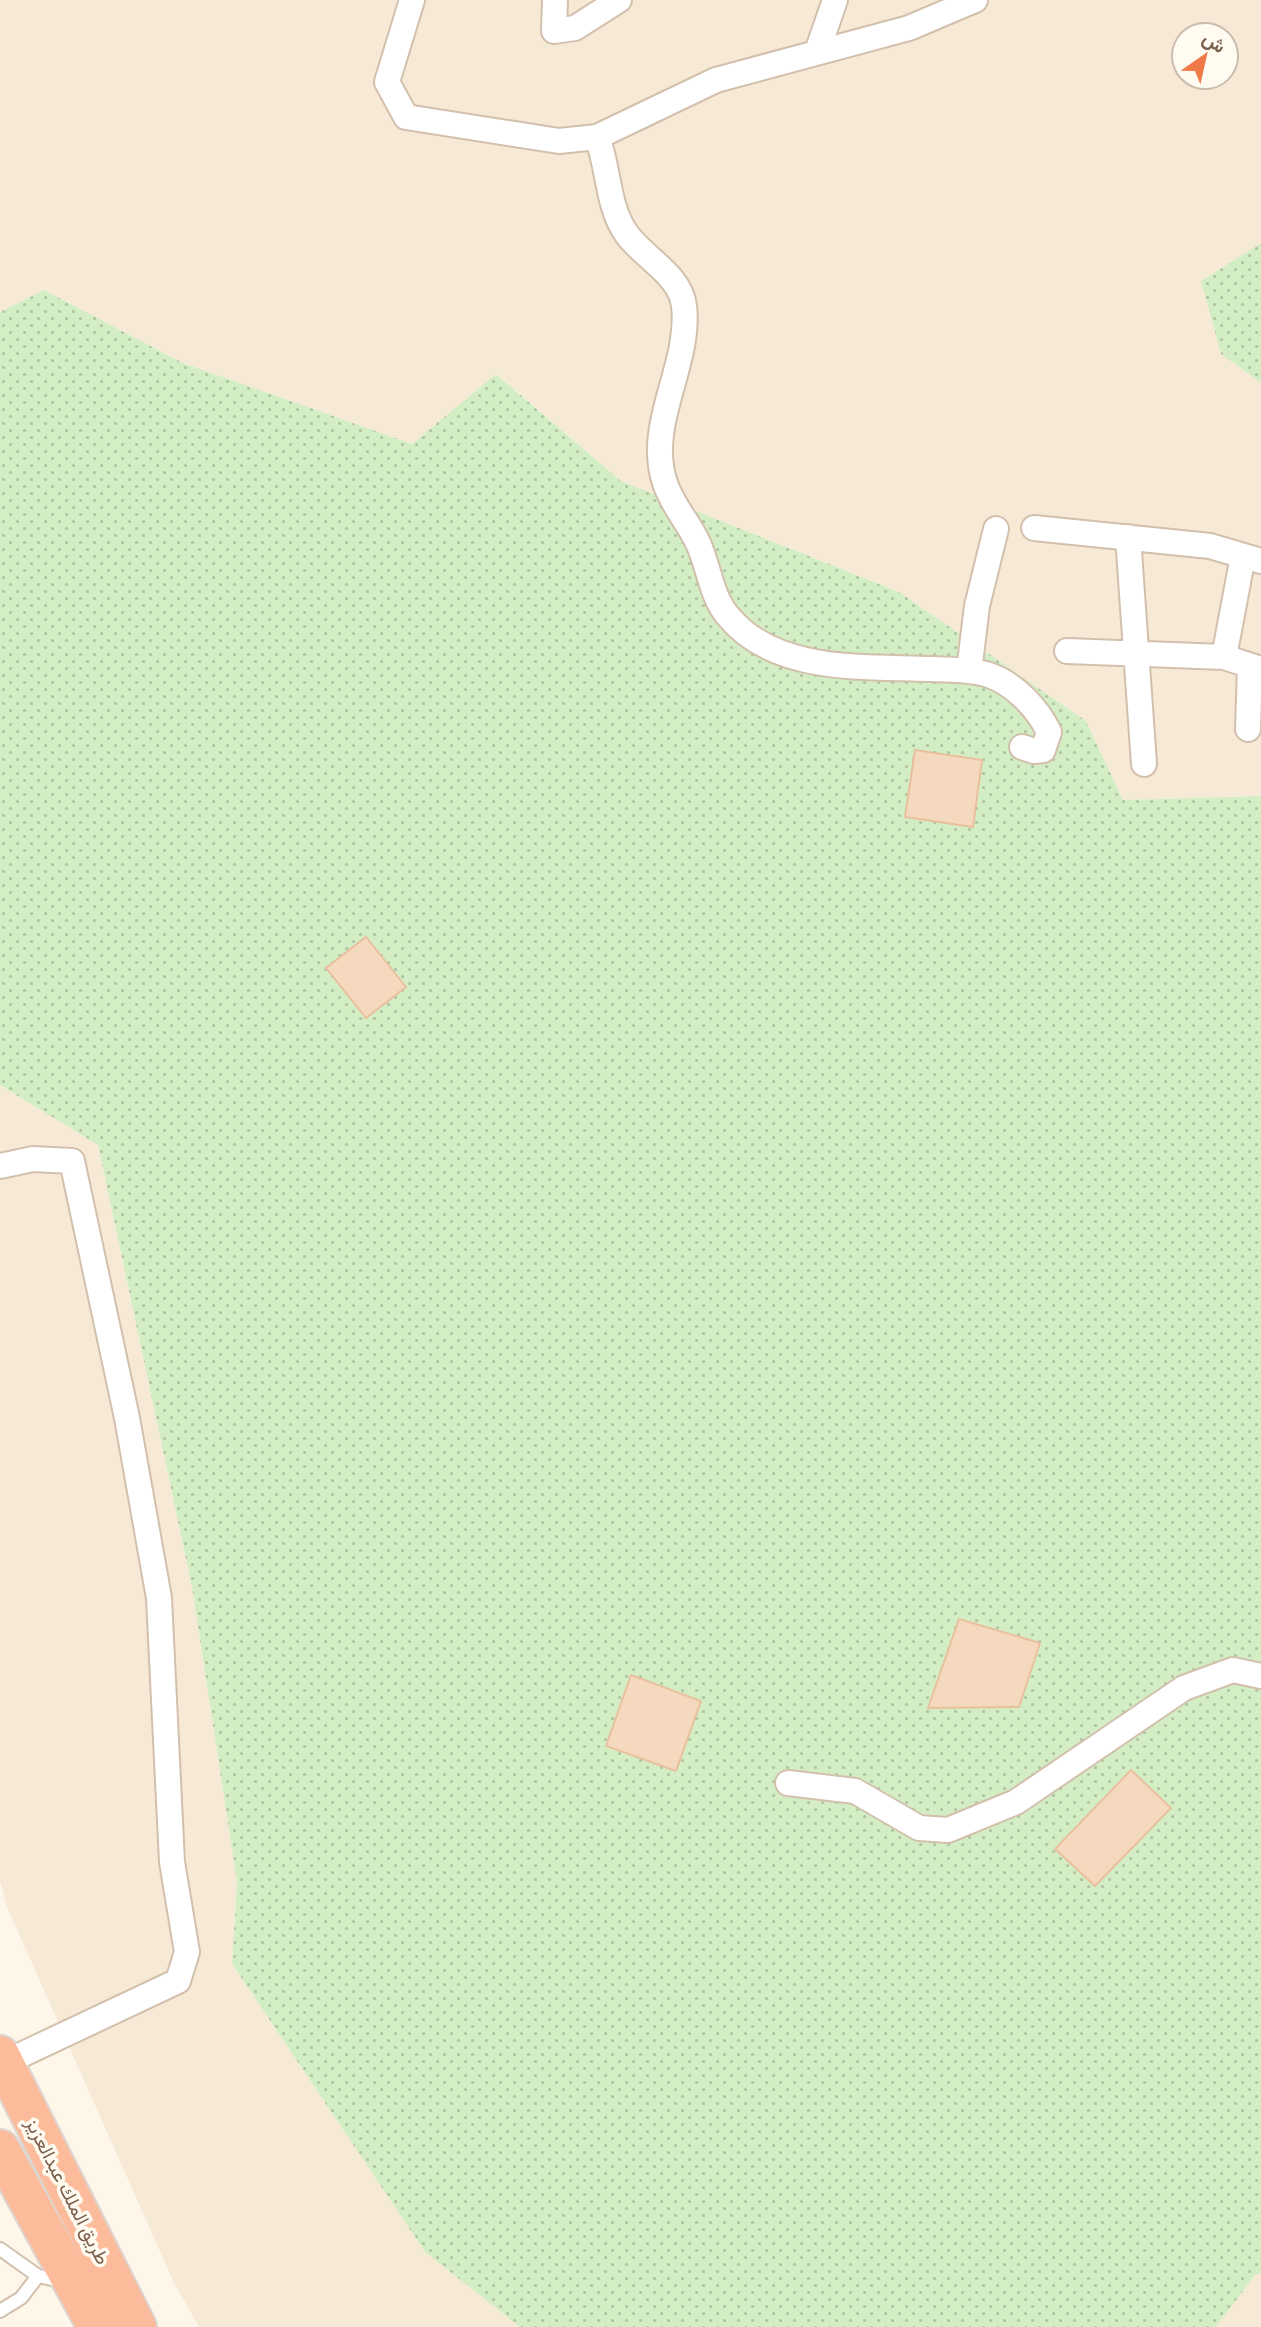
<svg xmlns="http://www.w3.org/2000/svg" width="1261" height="2327" viewBox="0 0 1261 2327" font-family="'PT Sans Narrow',Vazirmatn,sans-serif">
	<defs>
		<pattern id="grass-dots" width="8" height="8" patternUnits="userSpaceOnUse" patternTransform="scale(1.75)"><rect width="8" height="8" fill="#d3eec5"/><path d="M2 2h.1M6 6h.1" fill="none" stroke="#b0c4a2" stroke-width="1.8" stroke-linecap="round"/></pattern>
	</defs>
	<rect width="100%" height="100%" fill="#fef7e9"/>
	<!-- residential -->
	<path fill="#f6ead7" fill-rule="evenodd" d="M 0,0 L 1261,0 L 1261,243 L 1201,281 L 1221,354 L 1261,383 L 1261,796 L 1123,800 L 1086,721 L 899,592 L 621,481 L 497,374 L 412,444 L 183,363 L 44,290 L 0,312 ZM 1184,35 L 1226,35 L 1226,77 L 1184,77 Z
		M 0,1085 L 98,1145 L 192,1587 L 237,1882 L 232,1964 L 425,2252 L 520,2327 L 199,2327 L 174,2283 L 7,1907 L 0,1881 Z
		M 1256,2274 L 1261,2274 L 1261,2327 L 1216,2327 Z"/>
	<!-- grass -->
	<path fill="url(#grass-dots)" d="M 1261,243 L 1261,383 L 1221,354 L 1201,281 Z
		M 44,290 L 183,363 L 412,444 L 496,374 L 621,481 L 899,592 L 1086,721 L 1123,800 L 1261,796 L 1261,2274 L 1256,2274 L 1216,2327 L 520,2327 L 425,2252 L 232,1964 L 237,1882 L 192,1587 L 98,1145 L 0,1085 L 0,312 Z"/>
	<!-- building -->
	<path fill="#f5d9bf" stroke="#e9c09e" stroke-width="2" d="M 915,750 L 982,760 L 973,827 L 905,817 Z
		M 366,937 L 406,987 L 366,1018 L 326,968 Z
		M 959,1619 L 1040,1643 L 1019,1707 L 928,1708 Z
		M 631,1675 L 701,1701 L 676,1771 L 606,1746 Z
		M 1131,1770 L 1171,1808 L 1095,1886 L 1055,1849 Z"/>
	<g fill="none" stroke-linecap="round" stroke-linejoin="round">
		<!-- lane casing -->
		<g stroke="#d2c0ad" stroke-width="16">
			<path id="lane" d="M 0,2249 L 38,2276
				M 0,2311 L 21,2298 L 38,2276 L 65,2282"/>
		</g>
		<!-- street casing -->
		<g stroke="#d2c0ad" stroke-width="28">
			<path id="street" d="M 412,0 L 387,82 L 406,117 L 559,141 L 597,137 L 716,80 L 909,28 L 975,0
				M 555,0 L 554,31 L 575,28 L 619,0
				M 817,52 L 835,0
				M 597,137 C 609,167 607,206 626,233 C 642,257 681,275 684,306 C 691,365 645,424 665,483 C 672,505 689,523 698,543 C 709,567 711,596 728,616 C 775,674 865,666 932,669 C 950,670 971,669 989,675 C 1015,684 1038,709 1049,732 L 1043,750 L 1034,751 L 1022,747
				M 1034,528 L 1210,546 L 1261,561
				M 1128,537 L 1144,764
				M 1067,651 L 1224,657 L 1261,669
				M 1224,657 L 1243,556
				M 969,671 L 977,606 L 996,529
				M 1248,729 L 1250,666
				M 0,1166 L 33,1159 L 72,1161 L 127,1418 L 159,1598 L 172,1862 L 187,1952 L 178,1981 L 4,2063
				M 788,1783 L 855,1791 L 919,1828 L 948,1830 L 1016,1802 L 1184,1688 L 1233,1670 L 1261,1676"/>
		</g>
		<!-- highway casing -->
		<g stroke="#ddd5d0" stroke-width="42">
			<path id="highway" d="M 0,2055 L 137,2327
				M 0,2149 L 97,2327"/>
		</g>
		<!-- lane -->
		<use href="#lane" stroke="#fff" stroke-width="12"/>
		<!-- street -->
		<use href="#street" stroke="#fff" stroke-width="24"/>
		<!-- highway -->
		<use href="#highway" stroke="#fcbc9c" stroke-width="38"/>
	</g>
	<g text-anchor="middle" stroke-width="7" stroke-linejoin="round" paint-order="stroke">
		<!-- street labels -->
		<g font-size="19" fill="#7b5f4a" stroke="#fffbf1">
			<text transform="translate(68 2191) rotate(63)" y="7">طريق الملك عبدالعزيز</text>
		</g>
	</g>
	<!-- north arrow -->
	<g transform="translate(1205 56) rotate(34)"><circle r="33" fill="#fffbf1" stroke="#cabdae" stroke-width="2"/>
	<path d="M0-5L12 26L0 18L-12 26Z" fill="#ef7947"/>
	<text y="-10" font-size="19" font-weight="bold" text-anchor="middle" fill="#7b5f4a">ش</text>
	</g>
</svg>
